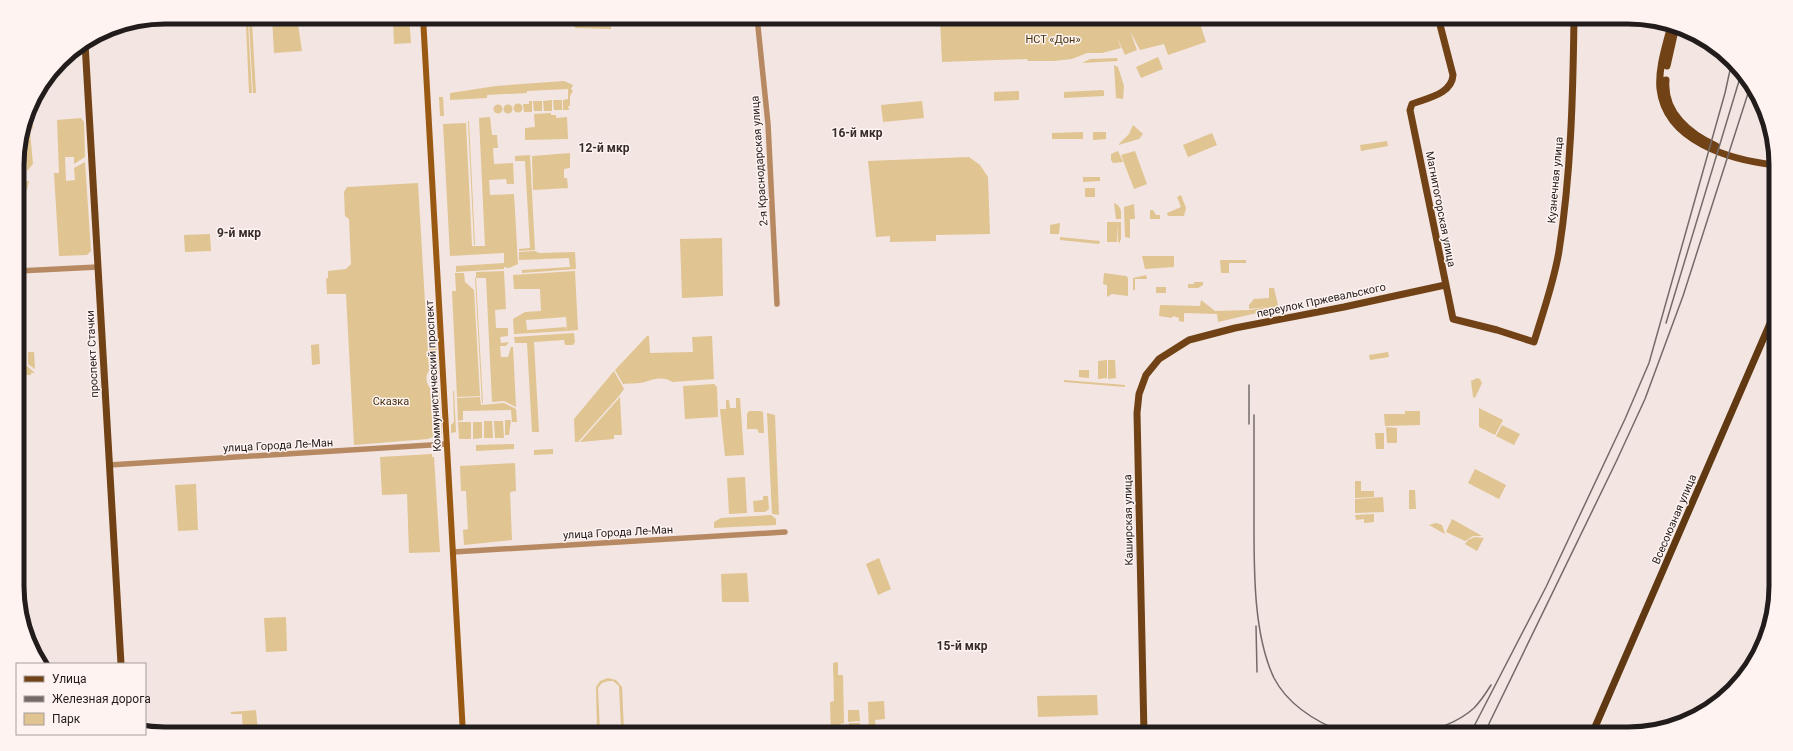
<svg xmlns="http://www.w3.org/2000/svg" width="1793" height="751" viewBox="0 0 1793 751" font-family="Roboto,sans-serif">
	<rect width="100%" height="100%" fill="#f3e5e1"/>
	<!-- green -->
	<path fill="#e0c491" d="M 272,17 L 297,17 L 302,51 L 274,53 Z
		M 393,17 L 409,17 L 411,43 L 394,44 Z
		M 574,17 L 608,17 L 609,26 L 611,17 L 611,29 L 575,28 Z
		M 1001,17 L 1198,17 L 1206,42 L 1168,55 L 1164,44 L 1140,50 L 1130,31 L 1137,50 L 1125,55 L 1117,37 L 1121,48 L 1102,53 L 1087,53 L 1072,59 L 1053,61 L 1028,61 L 1027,59 L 942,62 L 940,20 L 1001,19 Z
		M 248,22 L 252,93 L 249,93 L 246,25 L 230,25 L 230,23 Z
		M 249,22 L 252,22 L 256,93 L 253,93 Z
		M 1158,57 L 1163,69 L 1141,78 L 1136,67 Z
		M 1117,58 L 1118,61 L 1082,63 L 1090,59 Z
		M 1114,65 L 1118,67 L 1124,86 L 1123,99 L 1116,98 Z
		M 564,81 L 573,85 L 571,89 L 573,91 L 570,96 L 570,106 L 568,106 L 569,110 L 563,110 L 563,100 L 568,99 L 568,89 L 527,91 L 527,93 L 487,95 L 487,98 L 450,100 L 450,93 L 496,86 Z
		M 1102,90 L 1104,91 L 1104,96 L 1064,98 L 1064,92 Z
		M 1019,91 L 1019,100 L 994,101 L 994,92 Z
		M 439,97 L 443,97 L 444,116 L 440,116 Z
		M 552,100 L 552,111 L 544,111 L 543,101 Z
		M 553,100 L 562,100 L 562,110 L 554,110 Z
		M 529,101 L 532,101 L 532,112 L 524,112 L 523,104 L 529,104 Z
		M 533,101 L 542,101 L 542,111 L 534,111 Z
		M 922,101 L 924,118 L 883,122 L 881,105 Z
		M513.5 108a4.5 4.5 0 1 1 9 0a4.5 4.5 0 1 1-9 0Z
		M503.5 109a4.5 4.5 0 1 1 9 0a4.5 4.5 0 1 1-9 0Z
		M493.5 109a4.5 4.5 0 1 1 9 0a4.5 4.5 0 1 1-9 0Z
		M 551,113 L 551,115 L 556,115 L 556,118 L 567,117 L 568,139 L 525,140 L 525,128 L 535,127 L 534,114 Z
		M 490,117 L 492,135 L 497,135 L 498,148 L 493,148 L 494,164 L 513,163 L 514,184 L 507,184 L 506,179 L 489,180 L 490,195 L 514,194 L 518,264 L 509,268 L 504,267 L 504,269 L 456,272 L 456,266 L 504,263 L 504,253 L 450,256 L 443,124 L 466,123 L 472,246 L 485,246 L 479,118 Z
		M 81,118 L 84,122 L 85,157 L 74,164 L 74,157 L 65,157 L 66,181 L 75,180 L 74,168 L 85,162 L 91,251 L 87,255 L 59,256 L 54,173 L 59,173 L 57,120 Z
		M 26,121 L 33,121 L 33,128 L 30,131 L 33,164 L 27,171 L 24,128 Z
		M 468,121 L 469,121 L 475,245 L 474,245 Z
		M 1133,125 L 1143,134 L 1139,139 L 1118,145 L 1129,134 Z
		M 1083,132 L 1083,139 L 1052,139 L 1052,133 Z
		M 1093,132 L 1106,132 L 1106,139 L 1093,140 Z
		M 1212,133 L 1217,145 L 1188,157 L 1183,145 Z
		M 1387,141 L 1388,146 L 1361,151 L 1360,145 Z
		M 1118,151 L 1123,162 L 1113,163 L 1111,160 L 1111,154 Z
		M 1135,151 L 1147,184 L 1134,189 L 1121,155 Z
		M 570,153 L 570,168 L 564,169 L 564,178 L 567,178 L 568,188 L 533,190 L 532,156 Z
		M 530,155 L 535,250 L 519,251 L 519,249 L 530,248 L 525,161 L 515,161 L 515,156 Z
		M 969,157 L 980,165 L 988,177 L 990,234 L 936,235 L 936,241 L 890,242 L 890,236 L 876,237 L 868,161 Z
		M 1083,177 L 1100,177 L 1100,181 L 1083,182 Z
		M 17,181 L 29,181 L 27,190 L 17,190 Z
		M 418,183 L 429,371 C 425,375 426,384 430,388 L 433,437 L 428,439 L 354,445 L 346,294 L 327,294 L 326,279 L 328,278 L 328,271 L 346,269 L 351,264 L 349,219 L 345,216 L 344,192 L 347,187 Z
		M 1085,188 L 1095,188 L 1095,197 L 1085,197 Z
		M 1181,195 L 1186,208 L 1184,216 L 1168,216 L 1167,213 L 1181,207 L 1177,197 Z
		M 1114,203 C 1122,206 1121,212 1121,219 L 1116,219 Z
		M 1134,204 L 1135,219 L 1130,219 L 1130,238 L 1125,237 L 1124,207 Z
		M 1150,210 L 1153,210 L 1156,215 L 1160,215 L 1160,219 L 1150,219 Z
		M 1107,222 L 1117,222 L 1117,242 L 1107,242 Z
		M 1117,222 L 1121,222 L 1121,240 L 1120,240 L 1120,243 L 1118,242 Z
		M 1060,223 L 1059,234 L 1050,234 L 1050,225 Z
		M 210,234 L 211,251 L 185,252 L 184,235 Z
		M 1060,237 L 1100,241 L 1099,244 L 1060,240 Z
		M 722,238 L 723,296 L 682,298 L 680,239 Z
		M 535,251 L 539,253 L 575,252 L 576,269 L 522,273 L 522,270 L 570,267 L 569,258 L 519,260 L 519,252 Z
		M 1142,256 L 1174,256 L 1174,267 L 1145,269 Z
		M 1220,260 L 1246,260 L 1246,263 L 1229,263 L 1229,273 L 1221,273 Z
		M 504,271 L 506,309 L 495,310 L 496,328 L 508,328 L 508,336 L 500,337 L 501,343 L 509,342 L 506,346 L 500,346 L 501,357 L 508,357 L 511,347 L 513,347 L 516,407 L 504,401 L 492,402 L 486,278 L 476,278 L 476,272 Z
		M 575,271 L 578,330 L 567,331 L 566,317 L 526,320 L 527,330 L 566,327 L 567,331 L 514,334 L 513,319 L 525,312 L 541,311 L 540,289 L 514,289 L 513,275 Z
		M 455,273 L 464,273 L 465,282 L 474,290 L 480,396 L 457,397 L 452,291 L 456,291 Z
		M 1104,273 L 1126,276 L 1128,278 L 1128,296 L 1112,294 L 1107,297 L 1107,285 L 1103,284 Z
		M 1146,275 L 1147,279 L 1135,279 L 1135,290 L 1133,290 L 1133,278 Z
		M 475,278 L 476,278 L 483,403 L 482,403 Z
		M 1194,282 L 1203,282 L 1203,285 L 1198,288 L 1188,288 L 1188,284 L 1194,284 Z
		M 1156,287 L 1166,287 L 1166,293 L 1156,293 Z
		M 1269,288 L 1274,288 L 1278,305 L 1274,309 L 1218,322 L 1217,314 L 1184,313 L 1184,322 L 1179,321 L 1179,318 L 1173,316 L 1172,318 L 1159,316 L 1160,305 L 1200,306 L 1201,300 L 1215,311 L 1250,310 L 1267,307 L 1249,309 L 1249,305 L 1254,299 L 1269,298 Z
		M 435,323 L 438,368 L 430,369 L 428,324 Z
		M 574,333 L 575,342 L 573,345 L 565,345 L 564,340 L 534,342 L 539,432 L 532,432 L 527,343 L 515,343 L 514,337 Z
		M 647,336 L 649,336 L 650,353 L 693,352 L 692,337 L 712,336 L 714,379 L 672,382 C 664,376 653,379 645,382 C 638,384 629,383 623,384 L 615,370 Z
		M 319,344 L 320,364 L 312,365 L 311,345 Z
		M 28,352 L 34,352 L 35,369 L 28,364 Z
		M 1388,352 L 1389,357 L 1370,360 L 1369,355 Z
		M 1107,360 L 1107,378 L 1098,379 L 1098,361 Z
		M 1108,360 L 1115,360 L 1116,378 L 1108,379 Z
		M 27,366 L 35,373 L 31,373 L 31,375 L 22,375 L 22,370 Z
		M 1079,370 L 1089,370 L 1089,378 L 1079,377 Z
		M 614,371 L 624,389 L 619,396 L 578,442 L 575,442 L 574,419 Z
		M 1477,378 L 1480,379 L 1482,383 L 1475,398 L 1473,397 L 1471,381 Z
		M 1064,380 L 1125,385 L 1125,387 L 1064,382 Z
		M 714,384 L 717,387 L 718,417 L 685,419 L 683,386 Z
		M 439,388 L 442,435 L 435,436 L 432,389 Z
		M 453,391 L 454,391 L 456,432 L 451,433 L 451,425 L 454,422 Z
		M 480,397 L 481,405 L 504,403 L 516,409 L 517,422 L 512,422 L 511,410 L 463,411 L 463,420 L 458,421 L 457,398 Z
		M 620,397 L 622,435 L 614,435 L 614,439 L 580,442 Z
		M 736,398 L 740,398 L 744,455 L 725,456 L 720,409 L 726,409 L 726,400 L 729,400 L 730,408 L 736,408 Z
		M 1479,408 L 1503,420 L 1495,435 L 1479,427 Z
		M 749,411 L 760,411 L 763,412 L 764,433 L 759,433 L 757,429 L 747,429 L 747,414 Z
		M 1405,411 L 1420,411 L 1420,425 L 1385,426 L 1384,414 L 1405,414 Z
		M 767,413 L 775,415 L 779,515 L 772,514 Z
		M 505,420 L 511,420 L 509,435 L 505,435 Z
		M 484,421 L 492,421 L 493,438 L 484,438 Z
		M 494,421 L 503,421 L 504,438 L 495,438 Z
		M 458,422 L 471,422 L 471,439 L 459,439 Z
		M 473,422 L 482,422 L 482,438 L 473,439 Z
		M 1502,425 L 1520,434 L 1514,445 L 1496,436 Z
		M 1386,427 L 1397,428 L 1397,443 L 1387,443 Z
		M 1375,433 L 1384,433 L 1384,449 L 1376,449 Z
		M 514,444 L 514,449 L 476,451 L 476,445 Z
		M 553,449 L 553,454 L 534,455 L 534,450 Z
		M 432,454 L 432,457 L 434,457 L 440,552 L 409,553 L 407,494 L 382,495 L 380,457 Z
		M 515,463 L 516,491 L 510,492 L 512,540 L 464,545 L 463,530 L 468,529 L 466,491 L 461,491 L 460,466 Z
		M 1475,469 L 1506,485 L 1499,499 L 1468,483 Z
		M 745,477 L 747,513 L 729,514 L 727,478 Z
		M 1355,481 L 1361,481 L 1361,491 L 1374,491 L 1374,497 L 1355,498 Z
		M 196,484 L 198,530 L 178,531 L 175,485 Z
		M 1409,490 L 1415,490 L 1416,509 L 1409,509 Z
		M 763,496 L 768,496 L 769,509 L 765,512 L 754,512 L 753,501 L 763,500 Z
		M 1383,497 L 1384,512 L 1355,513 L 1355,499 Z
		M 1374,514 L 1374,522 L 1364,523 L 1364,519 L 1356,520 L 1355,515 Z
		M 771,515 L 776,519 L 776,525 L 714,528 L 714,522 L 721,518 Z
		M 1452,519 L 1482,536 L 1473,536 L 1465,541 L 1446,532 Z
		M 1436,523 L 1442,525 L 1445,534 L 1429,525 Z
		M 1475,537 L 1484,538 L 1477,551 L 1465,544 L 1468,540 Z
		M 879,558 L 891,589 L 878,595 L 866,564 Z
		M 747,573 L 749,602 L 722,602 L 721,574 Z
		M 286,617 L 287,651 L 266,652 L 264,618 Z
		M 838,662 L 838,675 L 843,675 L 844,723 L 840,724 L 840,734 L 831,734 L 830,702 L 834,701 L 833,663 Z
		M 608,678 L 616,680 L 622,687 L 624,730 L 622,734 L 618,734 L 621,729 L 619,686 L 613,681 L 608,681 L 602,683 L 598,688 L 600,730 L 603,734 L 599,734 L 597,731 L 596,687 L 600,681 Z
		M 1097,695 L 1098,715 L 1038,717 L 1037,696 Z
		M 884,701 L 885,719 L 875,720 L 876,730 L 878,730 L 878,734 L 869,734 L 868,702 Z
		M 256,710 L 258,733 L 261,734 L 243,734 L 242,714 L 231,714 L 231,712 Z
		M 848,710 L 859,710 L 860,721 L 848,722 Z
		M 849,723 L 860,723 L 860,734 L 849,734 Z
		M 217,728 L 225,728 L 226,734 L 194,734 L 190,730 L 211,729 L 211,734 L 217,733 Z"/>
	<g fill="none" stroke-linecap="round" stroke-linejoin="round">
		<!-- tertiary -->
		<path stroke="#b68963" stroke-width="5.5" d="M 757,17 L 768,124 L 777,304
			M 18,271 L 98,267
			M 109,465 L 447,444
			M 453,552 L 785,532"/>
		<!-- secondary -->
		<path stroke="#9a5913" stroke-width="6" d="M 423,17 L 463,734"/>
		<!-- primary -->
		<path stroke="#714215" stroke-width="7" d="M 1438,17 L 1453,75 C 1452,94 1427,98 1412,104 L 1410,110 L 1453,319 L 1497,330 L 1534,342 C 1543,312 1554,282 1559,251 C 1571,174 1573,95 1574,17
			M 1671,25 C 1666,45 1658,68 1660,89 C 1666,142 1731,160 1775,165
			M 85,43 L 121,664
			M 1667,66 L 1676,26
			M 1666,80 C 1663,113 1690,134 1716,146
			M 1144,734 L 1137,413 L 1139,394 L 1146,375 L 1159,359 L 1189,340 L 1235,328 L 1344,307 L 1445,285"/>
		<!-- trunk -->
		<path stroke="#603811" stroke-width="7" d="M 1592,734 L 1775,312"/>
		<!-- rail -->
		<path stroke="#746b69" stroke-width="1.5" d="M 1666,323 L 1742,71
			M 1249,385 L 1249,424
			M 1254,415 C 1254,450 1254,484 1254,519 C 1254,567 1253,634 1274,678 C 1289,707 1318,723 1347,734
			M 1256,626 L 1257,672
			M 1414,734 C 1434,731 1459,722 1474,708 C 1480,702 1486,693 1491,685
			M 1470,734 L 1546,587 L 1625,419 L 1649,363 L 1725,93 L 1732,61
			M 1484,734 L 1616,462 L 1645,399 L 1683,296 L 1751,84"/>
	</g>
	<g text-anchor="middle" stroke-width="3" stroke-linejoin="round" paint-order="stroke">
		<!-- park labels -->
		<g font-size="11" fill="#453310" stroke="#fef3f0">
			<text x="1053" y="43">НСТ «Дон»</text>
			<text x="391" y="405">Сказка</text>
		</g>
		<!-- street labels -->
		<g font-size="11" fill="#221d1c" stroke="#fef3f0">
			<text transform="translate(759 161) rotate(-94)" y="4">2-я Краснодарская улица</text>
			<text transform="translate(1555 180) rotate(-85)" y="4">Кузнечная улица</text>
			<text transform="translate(1441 209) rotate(79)" y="4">Магнитогорская улица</text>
			<text transform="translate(1321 300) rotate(-12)" y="4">переулок Пржевальского</text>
			<text transform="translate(92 354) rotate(-93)" y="4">проспект Стачки</text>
			<text transform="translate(433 376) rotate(-93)" y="4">Коммунистический проспект</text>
			<text transform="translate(278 445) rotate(-3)" y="4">улица Города Ле-Ман</text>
			<text transform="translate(1674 519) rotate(-67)" y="4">Всесоюзная улица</text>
			<text transform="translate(1128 520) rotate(-91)" y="4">Каширская улица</text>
			<text transform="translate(618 532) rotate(-3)" y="4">улица Города Ле-Ман</text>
		</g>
		<!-- neighbourhood labels -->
		<g font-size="12" font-weight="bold" fill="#362c29" stroke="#fef3f0">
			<text x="857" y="137">16-й мкр</text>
			<text x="604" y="152">12-й мкр</text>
			<text x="239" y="237">9-й мкр</text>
			<text x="962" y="650">15-й мкр</text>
		</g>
	</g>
	<!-- crop -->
	<path d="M0 0H1793V751H0ZM165 24H1628A141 141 0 0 1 1769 165V586A141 141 0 0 1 1628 727H165A141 141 0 0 1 24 586V165A141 141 0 0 1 165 24Z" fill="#fef3f0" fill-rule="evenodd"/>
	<path fill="none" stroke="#221d1c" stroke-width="5" d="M165 24H1628A141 141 0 0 1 1769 165V586A141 141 0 0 1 1628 727H165A141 141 0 0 1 24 586V165A141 141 0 0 1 165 24Z"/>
	<!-- legend -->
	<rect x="16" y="663" width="130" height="72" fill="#fef3f0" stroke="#a69d9b"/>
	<rect x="24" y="676" width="20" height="6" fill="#714215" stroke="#a69d9b"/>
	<text x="52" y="683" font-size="12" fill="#221d1c">Улица</text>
	<rect x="24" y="696" width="20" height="6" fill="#746b69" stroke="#a69d9b"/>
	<text x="52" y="703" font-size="12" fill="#221d1c">Железная дорога</text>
	<rect x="24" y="713" width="20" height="12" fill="#e0c491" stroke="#a69d9b"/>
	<text x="52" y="723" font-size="12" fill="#221d1c">Парк</text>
</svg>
